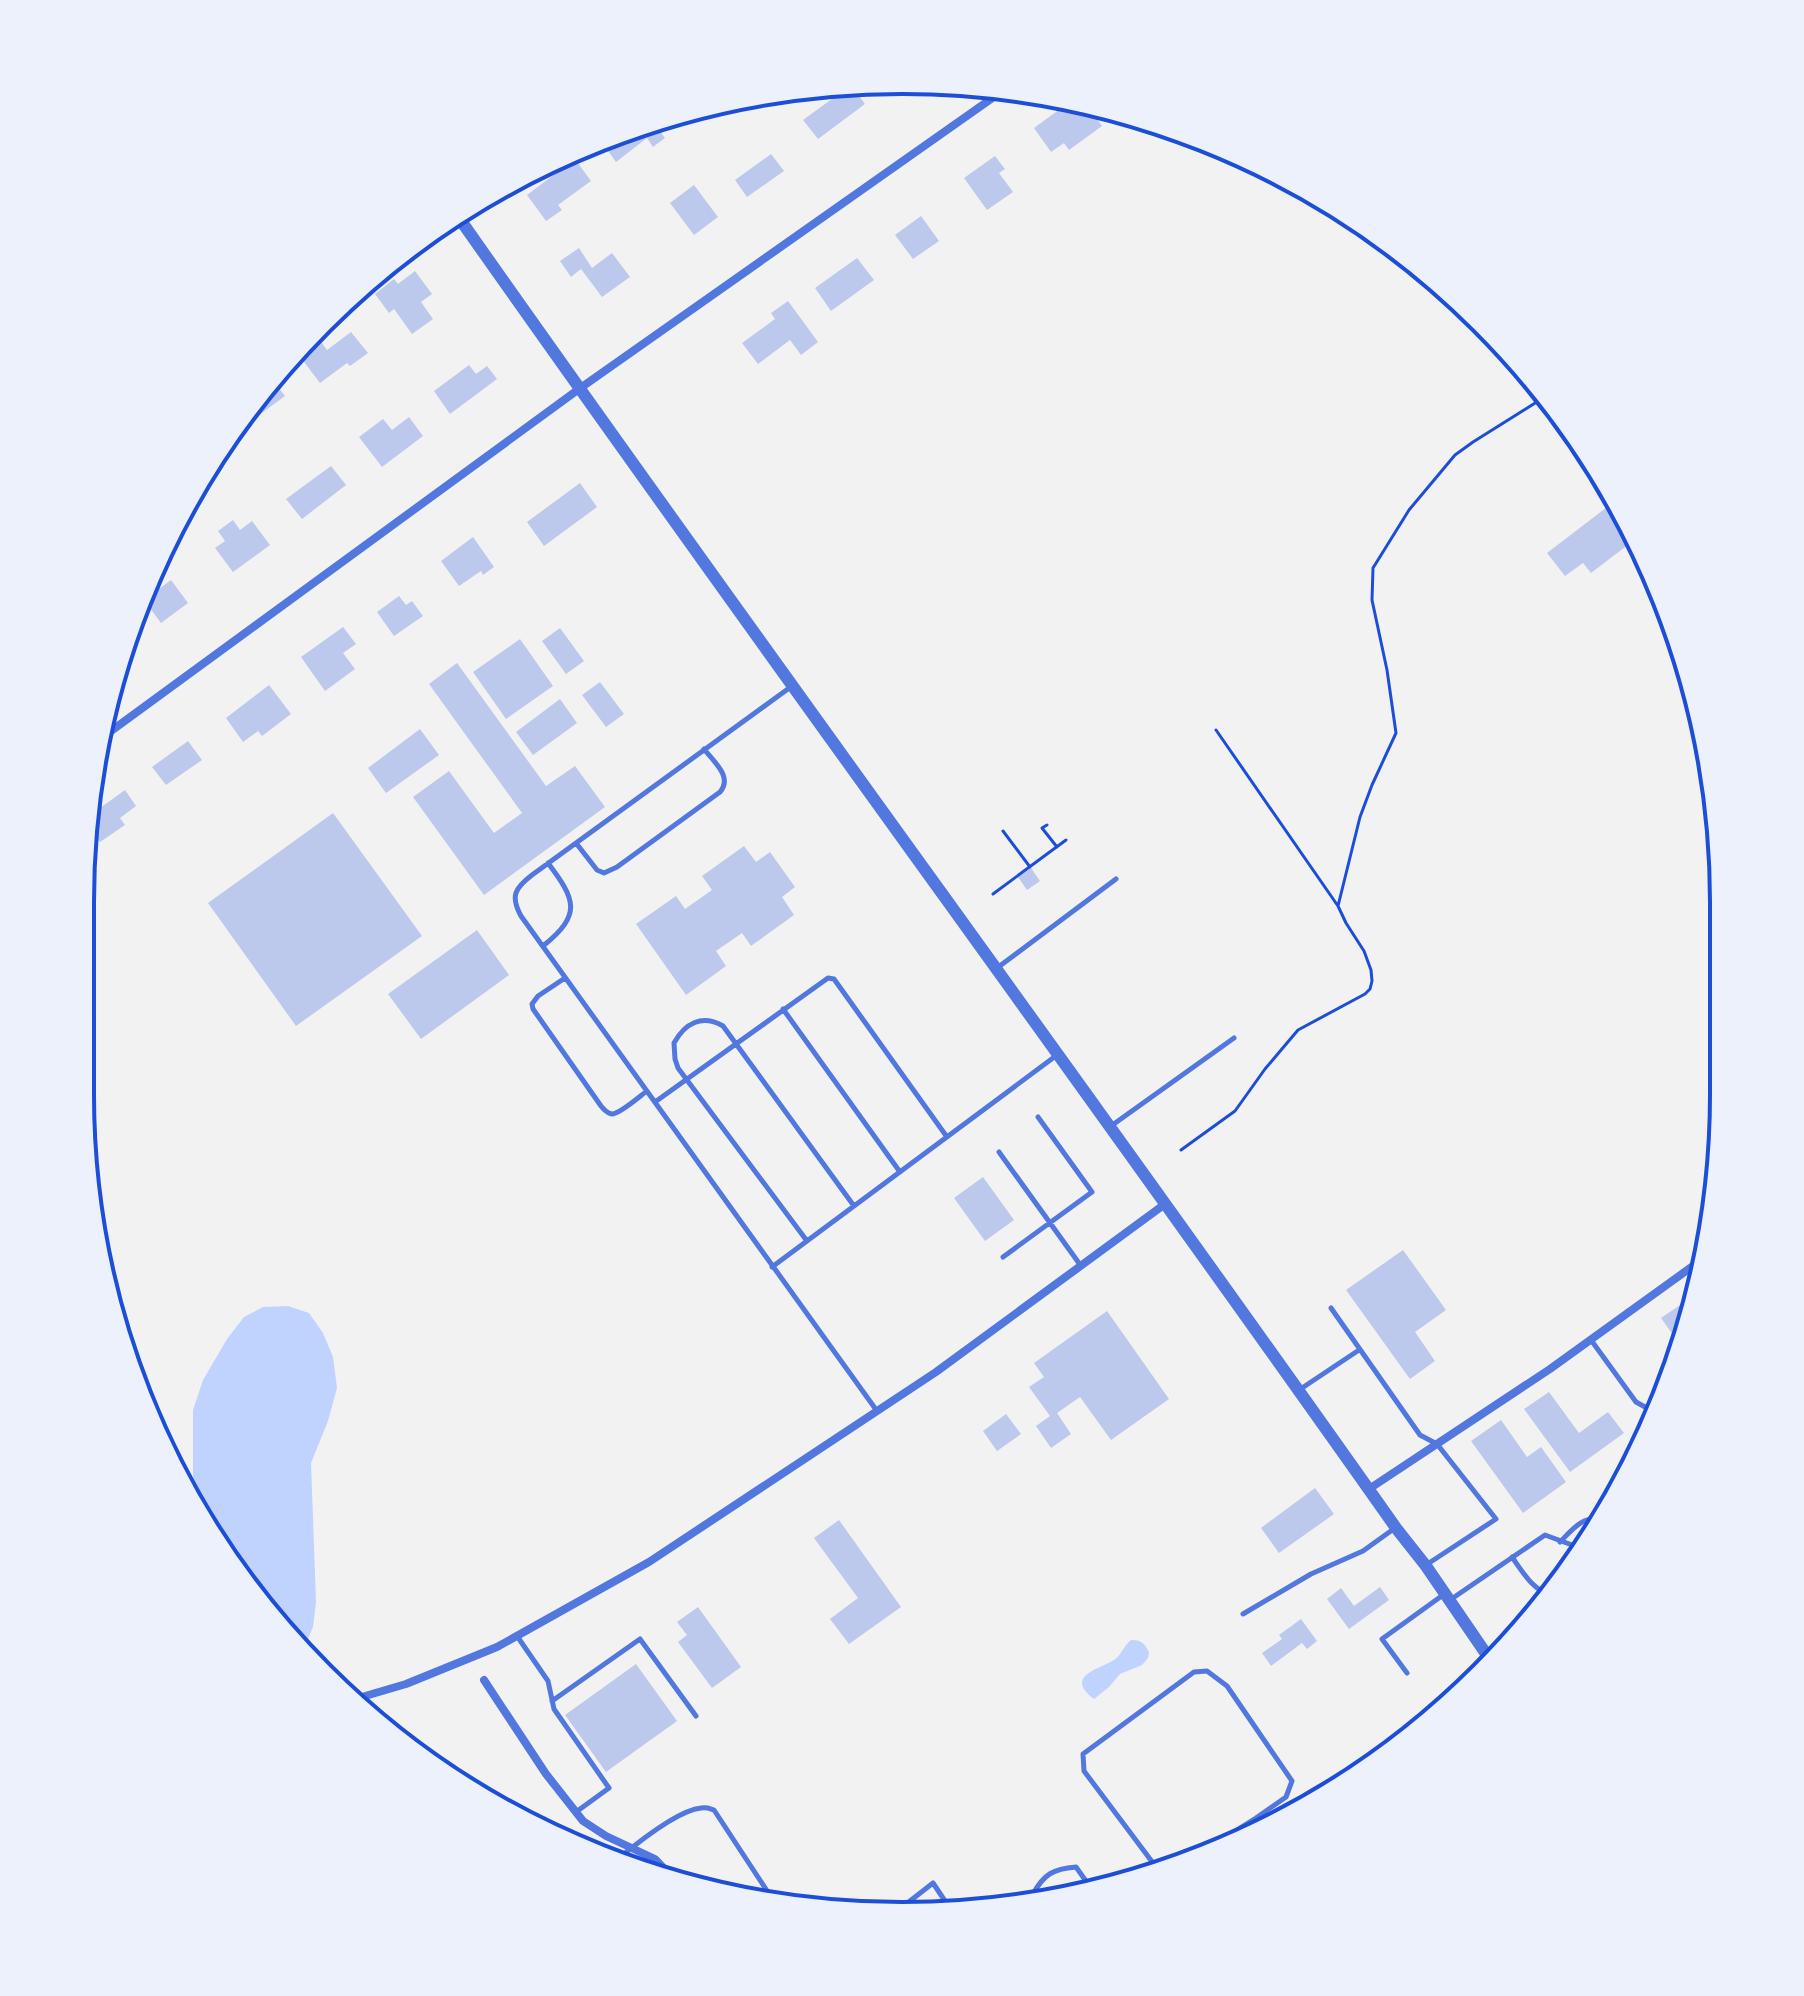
<svg xmlns="http://www.w3.org/2000/svg" width="1804" height="1996" viewBox="0 0 1804 1996" font-family="Jost,sans-serif">
	<rect width="100%" height="100%" fill="#f2f2f2"/>
	<!-- water -->
	<path fill="#bfd3fe" d="M 288,1306 L 309,1313 L 323,1333 L 333,1357 L 337,1388 L 328,1421 L 311,1463 L 316,1602 L 313,1627 L 307,1641 L 300,1644 L 250,1595 L 188,1494 L 193,1477 L 193,1410 L 203,1380 L 227,1339 L 244,1317 L 263,1307 Z
		M 1131,1640 C 1142,1640 1144,1643 1149,1652 L 1148,1658 L 1142,1665 L 1120,1674 L 1109,1687 L 1094,1699 C 1064,1676 1098,1670 1114,1660 C 1122,1655 1123,1646 1131,1640 Z"/>
	<!-- building -->
	<path fill="#bdc9ec" d="M 851,85 L 865,104 L 818,139 L 803,120 Z
		M 1071,101 L 1087,105 L 1102,126 L 1069,150 L 1064,143 L 1051,152 L 1034,128 Z
		M 653,122 L 665,138 L 653,147 L 647,138 L 616,162 L 601,141 Z
		M 771,154 L 784,171 L 747,197 L 735,180 Z
		M 995,156 L 1005,169 L 999,173 L 1013,192 L 987,210 L 964,178 Z
		M 575,159 L 591,181 L 558,205 L 562,210 L 546,221 L 527,195 Z
		M 694,185 L 718,217 L 694,235 L 670,203 Z
		M 921,216 L 939,241 L 913,259 L 895,235 Z
		M 579,248 L 592,268 L 612,253 L 630,277 L 602,297 L 581,269 L 571,277 L 560,261 Z
		M 857,258 L 874,280 L 831,311 L 815,288 Z
		M 415,271 L 432,294 L 421,302 L 433,319 L 412,334 L 394,309 L 389,313 L 375,294 L 394,279 L 398,284 Z
		M 788,301 L 818,342 L 801,355 L 790,340 L 758,364 L 742,343 L 775,319 L 771,313 Z
		M 351,332 L 368,353 L 350,366 L 347,363 L 320,383 L 301,358 L 322,343 L 327,350 Z
		M 469,365 L 476,374 L 487,366 L 497,379 L 450,414 L 434,391 Z
		M 271,378 L 285,396 L 240,429 L 238,425 Z
		M 409,417 L 423,436 L 382,467 L 359,437 L 383,419 L 392,430 Z
		M 331,466 L 346,485 L 302,519 L 286,499 Z
		M 580,483 L 597,507 L 544,546 L 527,522 Z
		M 1615,501 L 1633,528 L 1622,536 L 1629,544 L 1591,573 L 1583,563 L 1565,576 L 1547,553 Z
		M 233,520 L 240,530 L 252,521 L 270,545 L 233,572 L 215,548 L 225,541 L 218,531 Z
		M 473,537 L 494,567 L 483,575 L 481,571 L 459,586 L 441,561 Z
		M 171,580 L 188,603 L 161,623 L 144,600 Z
		M 399,596 L 406,605 L 412,601 L 423,616 L 394,636 L 377,612 Z
		M 343,627 L 356,644 L 343,653 L 355,669 L 325,691 L 301,657 Z
		M 560,628 L 584,661 L 566,674 L 542,641 Z
		M 520,639 L 553,686 L 506,719 L 473,672 Z
		M 457,663 L 546,786 L 575,766 L 605,807 L 484,895 L 413,797 L 449,771 L 494,833 L 522,813 L 429,684 Z
		M 600,682 L 624,714 L 606,727 L 582,695 Z
		M 269,685 L 291,714 L 262,736 L 258,731 L 243,742 L 226,718 Z
		M 560,699 L 577,723 L 533,755 L 516,732 Z
		M 420,729 L 439,755 L 386,793 L 368,768 Z
		M 188,741 L 202,760 L 166,785 L 152,767 Z
		M 125,790 L 136,806 L 120,818 L 125,825 L 100,842 L 92,830 L 93,813 Z
		M 333,813 L 422,936 L 296,1026 L 208,903 Z
		M 744,846 L 756,862 L 770,852 L 795,887 L 782,897 L 794,915 L 751,946 L 742,933 L 716,951 L 726,966 L 686,995 L 636,924 L 676,896 L 685,909 L 712,890 L 702,876 Z
		M 1031,868 L 1040,881 L 1027,890 L 1018,877 Z
		M 477,930 L 509,975 L 421,1039 L 388,994 Z
		M 983,1177 L 1014,1220 L 985,1241 L 954,1198 Z
		M 1403,1250 L 1446,1310 L 1415,1332 L 1435,1361 L 1410,1379 L 1346,1290 Z
		M 1683,1303 L 1692,1316 L 1681,1346 L 1661,1318 Z
		M 1107,1311 L 1169,1399 L 1111,1440 L 1080,1397 L 1057,1413 L 1071,1434 L 1051,1448 L 1036,1426 L 1050,1416 L 1029,1387 L 1044,1377 L 1034,1363 Z
		M 1549,1392 L 1579,1433 L 1608,1412 L 1624,1433 L 1570,1472 L 1524,1409 Z
		M 1006,1414 L 1021,1434 L 997,1451 L 983,1431 Z
		M 1501,1420 L 1527,1457 L 1541,1447 L 1566,1482 L 1523,1513 L 1471,1441 Z
		M 1315,1488 L 1334,1514 L 1279,1553 L 1261,1528 Z
		M 839,1520 L 901,1607 L 849,1644 L 830,1619 L 858,1598 L 814,1538 Z
		M 1565,1559 L 1575,1560 L 1562,1582 Z
		M 1380,1587 L 1389,1600 L 1349,1629 L 1327,1599 L 1341,1588 L 1354,1606 Z
		M 698,1607 L 741,1667 L 712,1688 L 678,1642 L 687,1635 L 677,1622 Z
		M 1301,1619 L 1317,1641 L 1307,1649 L 1302,1643 L 1271,1666 L 1262,1653 L 1282,1639 L 1279,1635 Z
		M 636,1664 L 677,1721 L 606,1772 L 565,1715 Z"/>
	<g fill="none" stroke-linecap="round" stroke-linejoin="round">
		<!-- path -->
		<path stroke="#1d4ed8" stroke-width="3" d="M 1216,730 L 1338,906
			M 1047,825 L 1042,828 L 1057,847
			M 1003,831 L 1030,867
			M 993,894 L 1066,840
			M 1181,1150 L 1235,1111 L 1265,1069 L 1298,1030 L 1365,994 L 1370,989 L 1372,981 L 1371,970 L 1364,951 L 1346,923 L 1338,906 L 1360,817 L 1372,785 L 1396,733 L 1387,670 L 1372,600 L 1373,568 L 1409,510 L 1455,455 L 1473,442 L 1548,395"/>
		<!-- service -->
		<path stroke="#5277de" stroke-width="5" d="M 792,686 L 532,875 C 515,888 510,896 521,916 L 877,1411
			M 576,843 L 597,870 L 604,873 L 617,867 L 720,792 C 733,777 714,762 704,749
			M 543,946 C 583,914 575,899 548,863
			M 997,968 L 1116,879
			M 565,978 L 538,996 L 532,1004 L 533,1009 L 601,1106 C 604,1109 606,1113 612,1114 C 620,1114 640,1096 647,1091
			M 783,1009 L 900,1172
			M 655,1102 L 828,978 L 834,979 L 947,1137
			M 1111,1126 L 1234,1038
			M 999,1152 L 1081,1266
			M 807,1241 L 678,1068 L 675,1059 L 674,1043 C 685,1023 702,1014 723,1026 L 854,1206
			M 1003,1257 L 1092,1192 L 1038,1117
			M 772,1267 L 1057,1055
			M 1331,1308 L 1420,1435 L 1437,1444 L 1496,1519 L 1426,1565
			M 1591,1340 L 1636,1402 L 1656,1413
			M 1299,1390 L 1359,1350
			M 1560,1542 C 1572,1530 1582,1516 1601,1519
			M 1512,1557 C 1524,1574 1533,1590 1552,1596
			M 1450,1600 L 1545,1535 L 1583,1549
			M 1243,1614 L 1311,1574 L 1363,1551 L 1395,1528
			M 517,1636 L 548,1681 L 554,1709 L 609,1788 L 576,1812
			M 1407,1673 L 1382,1639 L 1443,1595
			M 552,1701 L 640,1639 L 696,1716
			M 1398,1734 L 1477,1677
			M 619,1858 C 636,1844 679,1810 701,1808 C 707,1807 708,1808 714,1810 L 775,1903
			M 1159,1871 L 1084,1771 L 1083,1754 L 1194,1672 L 1207,1671 L 1227,1686 L 1292,1781 L 1286,1797 L 1256,1818 L 1187,1861
			M 1036,1898 L 1033,1894 C 1044,1874 1053,1869 1076,1867 L 1093,1891
			M 892,1915 L 933,1883 L 951,1910"/>
		<!-- minor -->
		<path stroke="#5277de" stroke-width="8" d="M 96,742 L 579,389 L 1008,87
			M 1369,1489 L 1550,1369 L 1704,1258
			M 484,1680 L 546,1774 L 583,1821 L 606,1836 L 655,1859 L 672,1877
			M 355,1699 L 406,1684 L 497,1647 L 649,1562 L 936,1372 L 1165,1204"/>
		<!-- tertiary -->
		<path stroke="#5277de" stroke-width="12" d="M 457,215 C 766,655 1086,1088 1396,1528 L 1426,1566 L 1491,1661"/>
	</g>
	<!-- crop -->
	<path d="M0 0H1804V1996H0ZM902 94H902A808 808 0 0 1 1710 902V1094A808 808 0 0 1 902 1902H902A808 808 0 0 1 94 1094V902A808 808 0 0 1 902 94Z" fill="#edf1fc" fill-rule="evenodd"/>
	<path fill="none" stroke="#1d4ed8" stroke-width="4" d="M902 94H902A808 808 0 0 1 1710 902V1094A808 808 0 0 1 902 1902H902A808 808 0 0 1 94 1094V902A808 808 0 0 1 902 94Z"/>
</svg>
